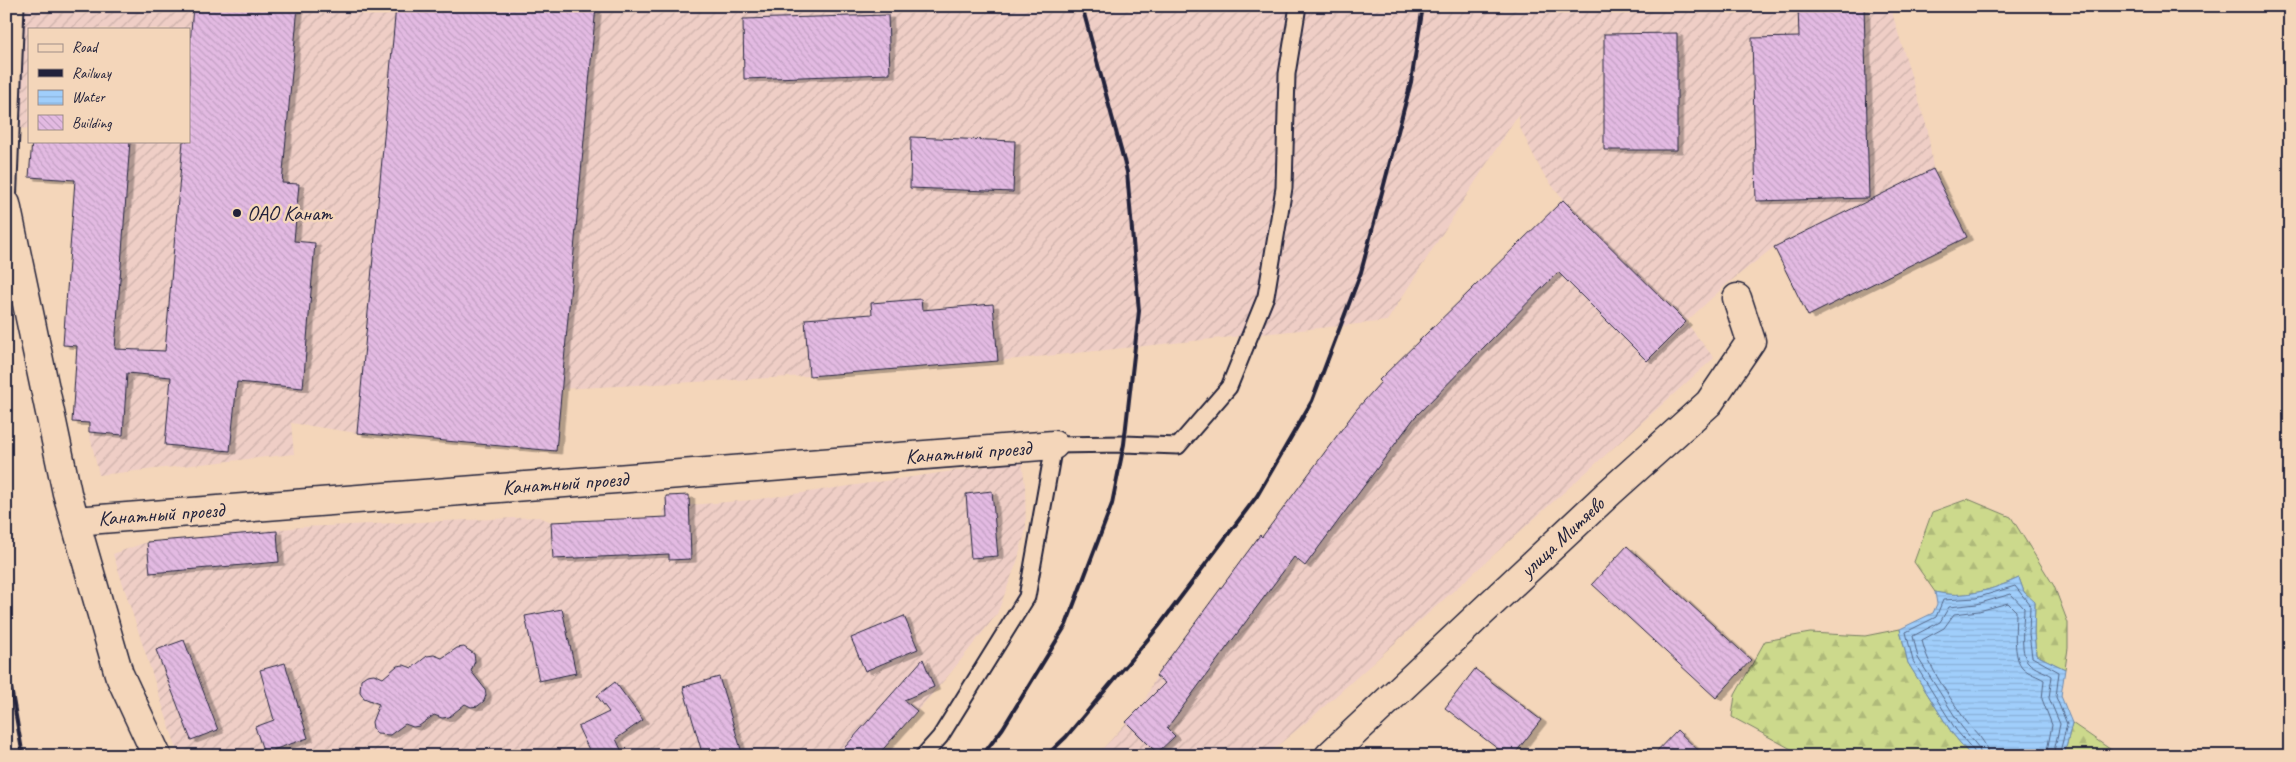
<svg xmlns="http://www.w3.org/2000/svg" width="2296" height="762" viewBox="0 0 2296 762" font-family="Caveat,sans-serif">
	<defs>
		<pattern id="industrial-furrows" width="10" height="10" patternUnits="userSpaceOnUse" patternTransform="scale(1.25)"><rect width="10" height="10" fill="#efcec6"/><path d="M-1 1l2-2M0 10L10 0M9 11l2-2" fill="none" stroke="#cdb1ab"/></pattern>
		<pattern id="forest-firs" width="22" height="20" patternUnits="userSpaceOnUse" patternTransform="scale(1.25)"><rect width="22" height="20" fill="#ccd98c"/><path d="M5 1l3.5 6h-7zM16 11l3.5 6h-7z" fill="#afba7a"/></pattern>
		<pattern id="water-rules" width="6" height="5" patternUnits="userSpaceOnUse" patternTransform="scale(1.25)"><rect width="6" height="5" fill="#a0cefb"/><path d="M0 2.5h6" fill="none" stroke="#8ab1d8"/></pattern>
		<pattern id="building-back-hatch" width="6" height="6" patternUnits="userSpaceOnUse" patternTransform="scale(1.25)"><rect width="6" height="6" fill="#e3bae2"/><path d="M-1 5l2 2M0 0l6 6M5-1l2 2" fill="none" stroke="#c2a0c3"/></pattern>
		<filter id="shadow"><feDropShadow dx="5.5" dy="3" stdDeviation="0" flood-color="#0004"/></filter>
	</defs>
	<rect width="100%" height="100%" fill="#f4d6ba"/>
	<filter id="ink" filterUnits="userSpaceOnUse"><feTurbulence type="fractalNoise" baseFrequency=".02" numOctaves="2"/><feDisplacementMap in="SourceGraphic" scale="10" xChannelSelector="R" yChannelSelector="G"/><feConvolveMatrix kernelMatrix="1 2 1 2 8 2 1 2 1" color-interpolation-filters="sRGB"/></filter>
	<g filter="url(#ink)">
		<!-- industrial -->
		<path fill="url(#industrial-furrows)" d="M 6,6 L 1890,6 L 1928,131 L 1933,169 L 1774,247 L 1727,284 L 1686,322 L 1714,358 L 1310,719 L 1265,756 L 1096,756 L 1143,705 L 1156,676 L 1260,535 L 1264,535 L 1356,410 L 1380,382 L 1379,380 L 1563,200 L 1542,172 L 1519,126 L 1519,113 L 1387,321 L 998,361 L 809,376 L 560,389 L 556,451 L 357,433 L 291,423 L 294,454 L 99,475 L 89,432 L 89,423 L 72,422 L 77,346 L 63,345 L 75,180 L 29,177 L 32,141 L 189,141 L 189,29 L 29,29 L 29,129 L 6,127 Z
			M 1022,461 L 1025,485 L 1026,529 L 1017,562 L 997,614 L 949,675 L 877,756 L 179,756 L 113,554 L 147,542 L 301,527 L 539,517 L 552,522 L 663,517 L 666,496 L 689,505 L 753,500 Z"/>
		<!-- forest -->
		<path fill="url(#forest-firs)" stroke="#777e64" d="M 1968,499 L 2011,517 L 2054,586 L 2068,623 L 2068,648 L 2065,669 L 2036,655 L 2034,633 L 2035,603 L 2024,592 L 2019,578 C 1992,590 1964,599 1935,592 L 1914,562 L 1932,512 Z
			M 1900,629 L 1908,663 L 1952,733 L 1971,756 L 1804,756 L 1732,717 L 1735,695 L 1765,641 L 1810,633 L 1865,636 Z
			M 2072,723 L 2120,756 L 2064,756 Z"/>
		<!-- water -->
		<path fill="url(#water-rules)" stroke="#6e89ae" d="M 2019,578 L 2024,592 L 2035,602 L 2034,633 L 2036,655 L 2065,669 L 2061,696 L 2072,723 L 2064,756 L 1971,756 L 1952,733 L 1908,663 L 1900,629 L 1933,613 L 1937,604 L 1935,592 C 1964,599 1992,590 2019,578 Z"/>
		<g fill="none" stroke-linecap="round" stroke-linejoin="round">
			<!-- shore -->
			<path stroke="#546788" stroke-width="1" d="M 1974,756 L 1974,751 L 1956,730 L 1913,661 L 1906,632 L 1936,617 L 1943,600 L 1976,598 L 2015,586 L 2030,605 L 2029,634 L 2032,657 L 2059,672 L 2056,697 L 2067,724 L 2059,756
				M 1981,756 L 1979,748 L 1961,726 L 1918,658 L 1913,636 L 1940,622 L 1949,607 L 1977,604 L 2011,594 L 2024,608 C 2024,620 2019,653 2028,662 C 2034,669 2045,671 2052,676 L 2049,698 L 2060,724 L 2053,756
				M 1988,756 C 1988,741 1974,732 1966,721 C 1951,699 1927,666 1922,640 L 1944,628 L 1954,614 L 1979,611 L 2008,603 L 2016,611 C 2016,626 2012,658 2023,668 C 2029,674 2038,676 2044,680 L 2042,699 L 2052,725 L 2046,756"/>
		</g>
		<!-- building -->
		<path fill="url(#building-back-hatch)" stroke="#22223b" filter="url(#shadow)" d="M 193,6 L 298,6 L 282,183 L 299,184 L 294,241 L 315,243 L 303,388 L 237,382 L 230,451 L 165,445 L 171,377 L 127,373 L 123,435 L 89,432 L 89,423 L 72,422 L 77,346 L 63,345 L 75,180 L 29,177 L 32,141 L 130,141 L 115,349 L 165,351 L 183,141 L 189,141 L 189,56 Z
			M 396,6 L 596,6 L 556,451 L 357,433 Z
			M 1798,6 L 1864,6 L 1869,198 L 1756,201 L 1752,38 L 1799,37 Z
			M 888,15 L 890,74 L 744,79 L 743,19 Z
			M 1677,33 L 1677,150 L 1604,150 L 1604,34 Z
			M 911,137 L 1015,141 L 1013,192 L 910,188 Z
			M 1933,169 L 1967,237 L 1808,316 L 1774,247 Z
			M 1563,200 L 1686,322 L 1647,361 L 1558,272 L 1415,417 L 1305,566 L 1294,557 L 1167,728 L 1175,736 L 1157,753 L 1126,722 L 1165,683 L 1156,676 L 1260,535 L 1262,537 L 1356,410 L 1381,382 L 1379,380 Z
			M 921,299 L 922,310 L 993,304 L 998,361 L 809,376 L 805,319 L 872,314 L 871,303 Z
			M 992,491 L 998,556 L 971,558 L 966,494 Z
			M 689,495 L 691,559 L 669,560 L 669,554 L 553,559 L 551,522 L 667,517 L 666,496 Z
			M 277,531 L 279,562 L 150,573 L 147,542 Z
			M 1627,546 L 1751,660 L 1716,698 L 1592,584 Z
			M 562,609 L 576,673 L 539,681 L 525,616 Z
			M 904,616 L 918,649 L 865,671 L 851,638 Z
			M 184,640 L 218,730 L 191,740 L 156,650 Z
			M 464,647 L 474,654 L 475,661 L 471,671 L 485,689 L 486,695 L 484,701 L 478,706 L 471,707 L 465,704 L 449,717 L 442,718 L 434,715 L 419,726 L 413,727 L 405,724 L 390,735 L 377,734 L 373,728 L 372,722 L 379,704 L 364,698 L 360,692 L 361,679 L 367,675 L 374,674 L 383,678 L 397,666 L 404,665 L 412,668 L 427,656 L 434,655 L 442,658 L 457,648 Z
			M 923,659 L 934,687 L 904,700 L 917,711 L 877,756 L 837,756 Z
			M 285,663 L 308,738 L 264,753 L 255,727 L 274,720 L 260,670 Z
			M 1475,669 L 1541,720 L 1513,756 L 1507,756 L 1445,708 Z
			M 719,677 L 743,756 L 703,756 L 683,687 Z
			M 615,682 L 643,720 L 616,739 L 624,756 L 592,756 L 578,727 L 609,712 L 597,696 Z
			M 1677,730 L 1704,756 L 1652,756 Z"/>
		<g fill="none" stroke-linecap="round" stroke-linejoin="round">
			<!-- service casing -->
			<g stroke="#22223b" stroke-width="19">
				<path id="service" d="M 8,207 L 16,6
					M 923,756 L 940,737 L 1027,597 L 1054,445 L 1124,444 L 1178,446 L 1229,387 L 1266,296 L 1284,188 L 1287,74 L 1298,6"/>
			</g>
			<!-- minor casing -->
			<g stroke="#22223b" stroke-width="31">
				<path id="minor" d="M 6,204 L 67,493 L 119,674 L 157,756
					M 75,521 L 1054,445
					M 1329,756 L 1610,492 L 1709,403 L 1751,341 L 1737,298"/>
			</g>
			<!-- service -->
			<use href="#service" stroke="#f4d6ba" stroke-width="15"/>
			<!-- minor -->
			<use href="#minor" stroke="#f4d6ba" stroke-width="28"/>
			<!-- rail -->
			<path stroke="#22223b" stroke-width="4" d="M 6,659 L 23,756
				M 982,756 L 1003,728 L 1066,625 L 1112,504 L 1124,444 L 1139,311 L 1127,172 L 1082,6
				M 1046,756 L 1066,737 L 1159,626 L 1257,496 L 1312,401 L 1361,272 L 1411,82 L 1423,6"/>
		</g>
	</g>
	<!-- markers -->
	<circle fill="#22223b" stroke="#f4d6ba" stroke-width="2" cx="237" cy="213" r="5"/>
	<g text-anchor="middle" stroke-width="5" stroke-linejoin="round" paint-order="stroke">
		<!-- poi labels -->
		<g font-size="21" fill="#22223b" stroke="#f4d6ba" text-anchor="start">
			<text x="247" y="220">ОАО Канат</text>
		</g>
		<!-- street labels -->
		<g font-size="21" fill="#22223b" stroke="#f4d6ba">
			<text transform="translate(968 452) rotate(-4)" y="7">Канатный проезд</text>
			<text transform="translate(565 483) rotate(-4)" y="7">Канатный проезд</text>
			<text transform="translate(161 514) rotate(-4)" y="7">Канатный проезд</text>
			<text transform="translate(1562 537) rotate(-43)" y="7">улица Митяево</text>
		</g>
	</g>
	<!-- margin -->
	<rect width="2296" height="762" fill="none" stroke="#f4d6ba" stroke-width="25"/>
	<rect x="12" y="12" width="2271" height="737" fill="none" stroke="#22223b" stroke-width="2" filter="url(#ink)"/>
	<!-- legend -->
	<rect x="28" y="28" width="162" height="115" fill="#f4d6ba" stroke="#a08e87"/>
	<rect x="38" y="44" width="25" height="8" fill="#f4d6ba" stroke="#a08e87"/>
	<text x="72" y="52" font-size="15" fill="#22223b">Road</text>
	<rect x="38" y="69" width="25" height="8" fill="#22223b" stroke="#a08e87"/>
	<text x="72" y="78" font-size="15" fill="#22223b">Railway</text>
	<rect x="38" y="90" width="25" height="15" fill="url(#water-rules)" stroke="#a08e87"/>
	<text x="72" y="102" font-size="15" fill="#22223b">Water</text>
	<rect x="38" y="115" width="25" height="15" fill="url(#building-back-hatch)" stroke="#a08e87"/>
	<text x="72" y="128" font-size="15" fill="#22223b">Building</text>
</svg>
